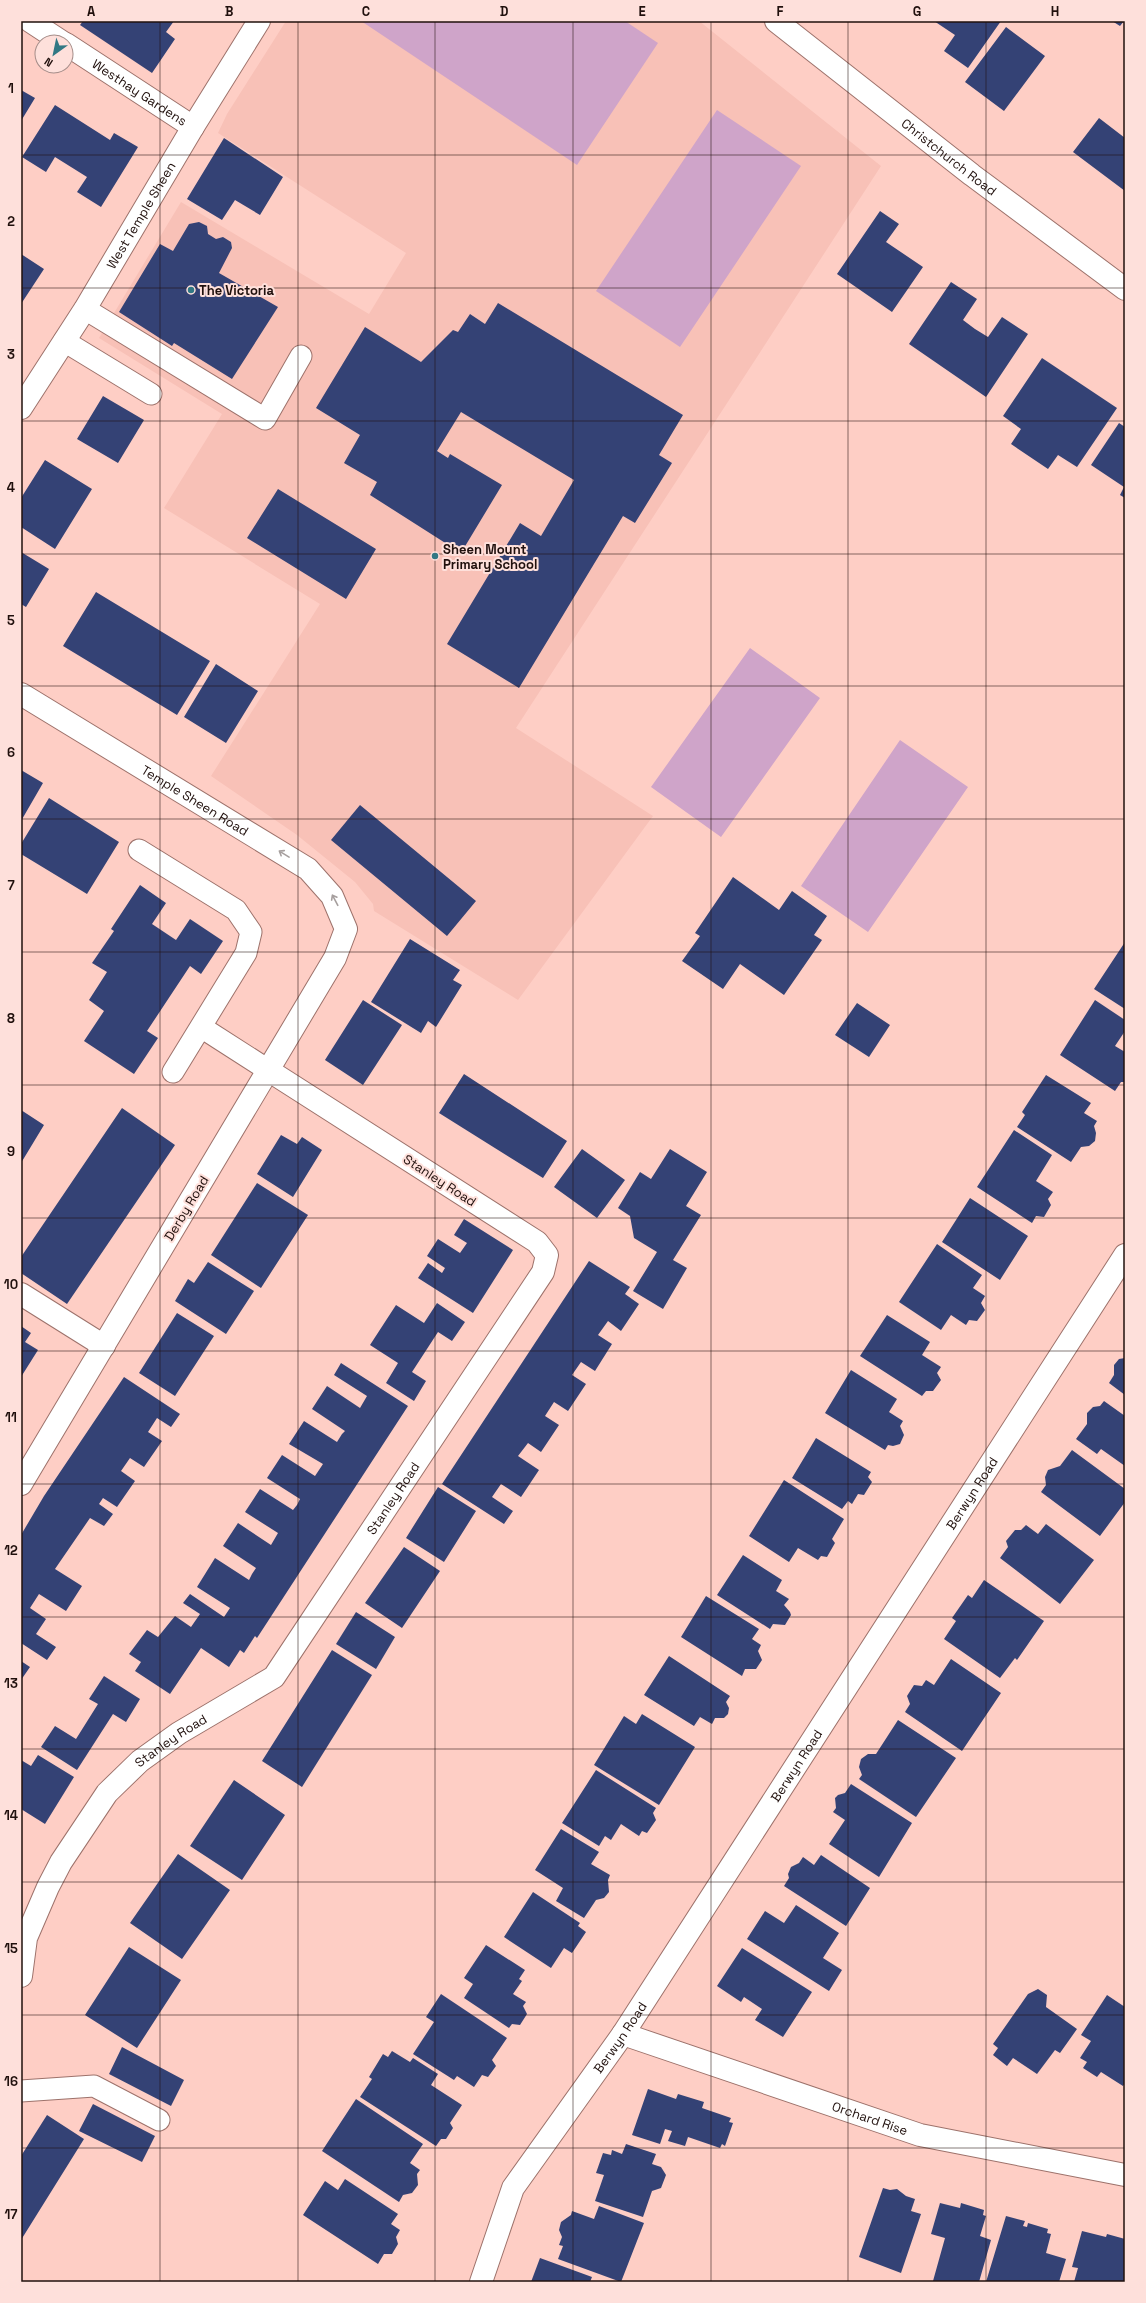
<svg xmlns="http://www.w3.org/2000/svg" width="1146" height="2303" viewBox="0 0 1146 2303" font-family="'Space Grotesk',sans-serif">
	<rect width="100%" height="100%" fill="#fecec5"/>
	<!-- built -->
	<path fill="#f8c1b7" d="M 286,21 L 699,21 L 881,166 L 516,728 L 653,816 L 518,1000 L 374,911 L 373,904 L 355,882 L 297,835 L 211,776 L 320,604 L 164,508 L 222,414 L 99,338 L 181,202 L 369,314 L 406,253 L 218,133 L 227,114 Z"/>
	<!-- garden -->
	<path fill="#cfa4c9" d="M 361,21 L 625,21 L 658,43 L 577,165 Z
		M 717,110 L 801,166 L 680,347 L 596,291 Z
		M 750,648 L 820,698 L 721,837 L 651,787 Z
		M 900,740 L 968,787 L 868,932 L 801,886 Z"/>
	<!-- building -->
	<path fill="#344275" d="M 83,21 L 174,21 L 166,32 L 175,39 L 152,73 L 80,25 Z
		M 934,21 L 1001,21 L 968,68 L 944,51 L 955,35 Z
		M 1112,21 L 1124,21 L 1120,26 Z
		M 1006,27 L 1045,56 L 1004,111 L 965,82 Z
		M 21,90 L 35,98 L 21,121 Z
		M 55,105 L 110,140 L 114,133 L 138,147 L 101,207 L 77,192 L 87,177 L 55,157 L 46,172 L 22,157 Z
		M 1099,118 L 1125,138 L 1125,191 L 1073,152 Z
		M 224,138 L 283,177 L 260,215 L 235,200 L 222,220 L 187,199 Z
		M 880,211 L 899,224 L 886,242 L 923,267 L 892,312 L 837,274 Z
		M 199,222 L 207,226 L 208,234 L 216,239 L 223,237 L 231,242 L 232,248 L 219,273 L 278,307 L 232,379 L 174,343 L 172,346 L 119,312 L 160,244 L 173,251 L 189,224 Z
		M 21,254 L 44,269 L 21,304 Z
		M 951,282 L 977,299 L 963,320 L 975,329 L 988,337 L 1002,317 L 1028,334 L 986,397 L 909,344 Z
		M 498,303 L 683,415 L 659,455 L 672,463 L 635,523 L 623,516 L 519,688 L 447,644 L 520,523 L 541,536 L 574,480 L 461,412 L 437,451 L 448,458 L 450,454 L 502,485 L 461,553 L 370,495 L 377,482 L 344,463 L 360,435 L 316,408 L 365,327 L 421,362 L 453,330 L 458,332 L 470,314 L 485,324 Z
		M 1042,358 L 1117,408 L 1077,467 L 1058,455 L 1048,469 L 1011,444 L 1021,429 L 1003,416 Z
		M 103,396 L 144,420 L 118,463 L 77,439 Z
		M 1119,423 L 1125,427 L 1125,498 L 1120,495 L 1124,487 L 1091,465 Z
		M 45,460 L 92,489 L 55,549 L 21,527 L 21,498 Z
		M 278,489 L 376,549 L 346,599 L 247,538 Z
		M 21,552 L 49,569 L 26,607 L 21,604 Z
		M 96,592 L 210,661 L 177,715 L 63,646 Z
		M 216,664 L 258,691 L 226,743 L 184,717 Z
		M 21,770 L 43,783 L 21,821 Z
		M 49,798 L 119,842 L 87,894 L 21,854 L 21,844 Z
		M 360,805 L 476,901 L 447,936 L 331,840 Z
		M 733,877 L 779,910 L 792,891 L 827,916 L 814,935 L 822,940 L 784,995 L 740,964 L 723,989 L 682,961 L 700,936 L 695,933 Z
		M 140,885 L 166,903 L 152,924 L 176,940 L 190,919 L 223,941 L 201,974 L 190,966 L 147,1031 L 158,1038 L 134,1074 L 84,1041 L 104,1011 L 89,1000 L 107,972 L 92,963 L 114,931 L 111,929 Z
		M 410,939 L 460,970 L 453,980 L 462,985 L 436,1027 L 428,1021 L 421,1033 L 371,1002 Z
		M 1125,942 L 1125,1009 L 1094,989 Z
		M 363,1000 L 402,1025 L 363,1085 L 325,1060 Z
		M 1095,1000 L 1125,1020 L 1125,1031 L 1115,1046 L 1125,1052 L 1125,1082 L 1121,1082 L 1115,1091 L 1060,1055 Z
		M 857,1003 L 890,1025 L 869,1057 L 835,1035 Z
		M 464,1074 L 567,1141 L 543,1178 L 439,1113 Z
		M 1046,1075 L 1091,1103 L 1084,1113 L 1097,1121 L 1094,1126 L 1096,1133 L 1095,1141 L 1089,1146 L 1081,1147 L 1071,1162 L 1017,1127 L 1025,1115 L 1022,1112 Z
		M 122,1108 L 175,1145 L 67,1304 L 21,1273 L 21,1257 Z
		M 21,1110 L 44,1125 L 21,1163 Z
		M 1014,1130 L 1052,1155 L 1036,1181 L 1053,1192 L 1048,1199 L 1051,1205 L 1044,1217 L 1036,1216 L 1032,1223 L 977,1187 Z
		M 281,1135 L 297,1144 L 302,1137 L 322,1150 L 293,1197 L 257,1174 Z
		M 582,1149 L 625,1180 L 597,1218 L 554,1187 Z
		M 670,1149 L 707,1172 L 686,1206 L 701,1215 L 673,1260 L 687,1268 L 663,1309 L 633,1291 L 657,1252 L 634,1238 L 630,1216 L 618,1208 L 640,1172 L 651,1179 Z
		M 257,1183 L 308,1215 L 261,1288 L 211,1255 Z
		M 970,1198 L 1028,1236 L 1000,1280 L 942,1242 Z
		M 464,1219 L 513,1250 L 473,1313 L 418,1278 L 428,1263 L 442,1273 L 445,1268 L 427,1256 L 438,1239 L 460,1253 L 467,1243 L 454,1235 Z
		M 937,1244 L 982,1275 L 973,1288 L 985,1296 L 981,1303 L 985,1310 L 977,1321 L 969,1320 L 966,1325 L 951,1315 L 941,1330 L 899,1302 Z
		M 589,1261 L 630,1287 L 625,1294 L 639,1304 L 621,1331 L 608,1321 L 598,1335 L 612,1344 L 595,1371 L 581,1362 L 572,1375 L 586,1384 L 568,1411 L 554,1402 L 545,1416 L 559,1425 L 541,1452 L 528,1443 L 518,1456 L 539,1470 L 521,1497 L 501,1484 L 492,1497 L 513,1511 L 504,1524 L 442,1484 Z
		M 208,1262 L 254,1291 L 226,1334 L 175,1301 L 188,1279 L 194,1283 Z
		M 437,1303 L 465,1322 L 452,1341 L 438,1332 L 412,1372 L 426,1381 L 414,1401 L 386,1383 L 398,1363 L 370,1345 L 396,1305 L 424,1323 Z
		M 177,1313 L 214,1336 L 175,1396 L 139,1373 Z
		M 887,1315 L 930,1342 L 922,1355 L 941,1367 L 937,1373 L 941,1380 L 933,1391 L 926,1391 L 922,1396 L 860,1356 Z
		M 21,1326 L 31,1333 L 25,1342 L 38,1350 L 21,1377 Z
		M 1125,1358 L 1125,1395 L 1109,1383 L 1114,1375 L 1114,1365 L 1119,1359 Z
		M 341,1363 L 408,1406 L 257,1638 L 255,1636 L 244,1653 L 240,1650 L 229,1667 L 201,1648 L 170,1694 L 135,1671 L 141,1662 L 129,1654 L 147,1630 L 158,1637 L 175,1616 L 191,1627 L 200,1614 L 183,1603 L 190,1594 L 224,1617 L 230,1608 L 197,1587 L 215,1558 L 249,1580 L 252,1574 L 256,1568 L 223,1546 L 238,1523 L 271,1545 L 278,1533 L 245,1512 L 260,1489 L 293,1510 L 297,1505 L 300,1499 L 267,1478 L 282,1455 L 315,1476 L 323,1464 L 289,1444 L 304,1421 L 337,1442 L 342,1434 L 345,1431 L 312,1409 L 327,1386 L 360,1408 L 367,1396 L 334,1375 Z
		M 851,1370 L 897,1399 L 889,1412 L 903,1421 L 900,1426 L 904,1435 L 900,1444 L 893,1446 L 888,1445 L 885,1450 L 825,1413 Z
		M 124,1377 L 180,1414 L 171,1427 L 157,1418 L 148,1432 L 162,1441 L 144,1467 L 130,1458 L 121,1471 L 135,1481 L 117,1507 L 103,1498 L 99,1504 L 113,1514 L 104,1526 L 90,1518 L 55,1569 L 82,1586 L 66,1611 L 39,1594 L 30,1608 L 46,1619 L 36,1634 L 56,1647 L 47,1660 L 21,1643 L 21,1535 L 44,1496 Z
		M 1104,1401 L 1125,1416 L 1125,1466 L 1101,1449 L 1097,1454 L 1076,1439 L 1087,1424 L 1087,1413 L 1093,1407 L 1100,1406 Z
		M 816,1438 L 871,1472 L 868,1477 L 872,1482 L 864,1495 L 858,1494 L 852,1504 L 848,1501 L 842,1509 L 792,1478 Z
		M 1072,1450 L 1125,1489 L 1125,1502 L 1100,1536 L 1041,1492 L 1046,1485 L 1045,1477 L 1048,1470 L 1060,1466 Z
		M 784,1480 L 844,1519 L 832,1539 L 835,1543 L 827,1557 L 821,1556 L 818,1560 L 798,1548 L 789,1562 L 749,1536 Z
		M 438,1487 L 476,1511 L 444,1562 L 406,1538 Z
		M 1046,1524 L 1094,1560 L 1060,1604 L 1000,1558 L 1008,1547 L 1006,1541 L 1015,1530 L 1021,1530 L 1026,1525 L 1038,1534 Z
		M 404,1547 L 440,1571 L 402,1628 L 365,1603 Z
		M 743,1555 L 782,1580 L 776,1591 L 789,1599 L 784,1605 L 790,1612 L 791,1615 L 785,1625 L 773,1624 L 770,1629 L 717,1595 Z
		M 984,1580 L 1044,1621 L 1017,1660 L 1015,1658 L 1000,1678 L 944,1639 L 956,1621 L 952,1618 L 968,1595 L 972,1598 Z
		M 706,1596 L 759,1629 L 752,1639 L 761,1645 L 758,1651 L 762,1660 L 756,1669 L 745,1669 L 742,1676 L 681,1637 Z
		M 356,1612 L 395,1637 L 376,1669 L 336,1644 Z
		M 332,1650 L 372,1675 L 302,1787 L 262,1761 Z
		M 669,1656 L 730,1696 L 726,1702 L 729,1708 L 728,1714 L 724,1718 L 715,1718 L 712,1724 L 700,1717 L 694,1726 L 644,1695 Z
		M 951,1659 L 1001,1693 L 962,1751 L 905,1712 L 910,1704 L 907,1696 L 914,1685 L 922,1686 L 926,1680 L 934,1685 Z
		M 21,1661 L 30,1667 L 21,1680 Z
		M 104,1676 L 140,1699 L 126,1722 L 113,1714 L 77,1770 L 41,1747 L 55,1726 L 76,1739 L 98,1704 L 89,1699 Z
		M 642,1714 L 695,1747 L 659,1805 L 594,1765 L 624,1716 L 636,1724 Z
		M 898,1720 L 956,1758 L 916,1817 L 859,1779 L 862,1775 L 859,1767 L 861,1759 L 868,1754 L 876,1754 Z
		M 38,1755 L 74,1777 L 45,1824 L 21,1809 L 21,1760 L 31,1766 Z
		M 596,1770 L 656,1808 L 653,1813 L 656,1820 L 647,1833 L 642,1831 L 639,1836 L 621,1824 L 611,1840 L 605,1836 L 599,1846 L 562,1823 Z
		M 234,1780 L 285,1815 L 242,1880 L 190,1846 Z
		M 851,1784 L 912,1823 L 879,1877 L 829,1844 L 845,1820 L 833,1812 L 836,1808 L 835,1798 L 838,1795 L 845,1793 Z
		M 561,1829 L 599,1852 L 591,1864 L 610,1875 L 608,1880 L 609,1892 L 604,1898 L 596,1900 L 584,1918 L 556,1901 L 563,1888 L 535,1870 Z
		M 178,1854 L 230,1890 L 182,1959 L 130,1923 Z
		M 821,1855 L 870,1888 L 846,1926 L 784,1886 L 789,1878 L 788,1874 L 791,1867 L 799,1863 L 803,1857 L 814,1865 Z
		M 533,1892 L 580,1923 L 578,1926 L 586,1932 L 572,1953 L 564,1948 L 551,1968 L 504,1937 Z
		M 796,1905 L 839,1933 L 823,1958 L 842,1970 L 829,1991 L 747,1939 L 765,1911 L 784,1923 Z
		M 486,1945 L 525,1970 L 519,1979 L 522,1981 L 513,1994 L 526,2002 L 523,2006 L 527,2014 L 520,2025 L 512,2024 L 509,2028 L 464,1998 L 473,1984 L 464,1978 Z
		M 129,1947 L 181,1980 L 137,2048 L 85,2015 Z
		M 742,1948 L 812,1992 L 783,2037 L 755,2020 L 762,2009 L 744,1997 L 741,2002 L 717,1986 Z
		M 1038,1989 L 1047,1995 L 1046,2007 L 1077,2029 L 1060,2053 L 1055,2050 L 1037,2074 L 1013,2058 L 1007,2066 L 993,2055 L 998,2048 L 993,2044 L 1028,1994 Z
		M 441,1994 L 507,2038 L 492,2060 L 496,2066 L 488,2077 L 482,2075 L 474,2087 L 457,2076 L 454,2080 L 413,2054 L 434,2022 L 426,2017 Z
		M 1107,1995 L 1125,2007 L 1125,2083 L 1123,2086 L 1101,2072 L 1097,2077 L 1083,2068 L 1087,2062 L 1080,2058 L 1091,2041 L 1081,2035 Z
		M 122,2047 L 184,2080 L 171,2106 L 109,2074 Z
		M 392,2051 L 410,2062 L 413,2058 L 438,2074 L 431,2085 L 462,2105 L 450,2123 L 453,2128 L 446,2139 L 441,2139 L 436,2146 L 360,2097 L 372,2079 L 369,2077 L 383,2054 L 388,2057 Z
		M 648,2089 L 676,2099 L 678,2094 L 704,2102 L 702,2108 L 731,2118 L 729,2122 L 733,2123 L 725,2146 L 722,2144 L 720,2148 L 688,2137 L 685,2146 L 668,2141 L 672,2131 L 665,2129 L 660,2144 L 632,2135 Z
		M 356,2099 L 423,2144 L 410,2163 L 420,2170 L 417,2174 L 418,2185 L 412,2193 L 403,2195 L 399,2202 L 322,2151 Z
		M 93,2104 L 155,2136 L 142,2162 L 79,2131 Z
		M 47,2115 L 84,2139 L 21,2240 L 21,2156 Z
		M 626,2144 L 656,2154 L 652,2164 L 661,2167 L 666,2175 L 661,2188 L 652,2191 L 643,2217 L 595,2201 L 604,2175 L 596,2173 L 603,2153 L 611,2155 L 612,2150 L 622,2154 Z
		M 345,2179 L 398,2214 L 391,2224 L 400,2230 L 396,2237 L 398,2244 L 392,2254 L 384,2254 L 378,2264 L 303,2215 L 325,2181 L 338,2190 Z
		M 883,2188 L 890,2190 L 897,2189 L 906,2196 L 915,2199 L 911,2211 L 921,2214 L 901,2273 L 859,2257 Z
		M 940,2203 L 960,2208 L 961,2203 L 984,2210 L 983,2215 L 986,2216 L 980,2236 L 991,2240 L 979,2282 L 933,2281 L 945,2238 L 931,2234 Z
		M 599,2206 L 644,2223 L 621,2282 L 558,2259 L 563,2246 L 559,2245 L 562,2237 L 559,2230 L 561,2222 L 571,2215 L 572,2211 L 594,2219 Z
		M 1006,2216 L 1025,2221 L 1023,2226 L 1027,2227 L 1028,2223 L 1048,2229 L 1047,2233 L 1051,2234 L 1046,2253 L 1066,2259 L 1059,2282 L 986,2282 Z
		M 1082,2231 L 1106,2237 L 1107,2234 L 1125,2239 L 1125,2282 L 1074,2282 L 1078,2268 L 1072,2267 Z
		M 540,2258 L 592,2277 L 590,2282 L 531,2282 Z"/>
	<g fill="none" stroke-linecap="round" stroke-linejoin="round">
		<!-- service casing -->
		<g stroke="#9d726b" stroke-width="23">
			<path id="service" d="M 85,309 L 265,419 L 301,356
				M 64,341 L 151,394
				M 139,850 L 236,910 L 251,932 L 246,953 L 173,1072
				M 201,1027 L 268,1070
				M 21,2091 L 94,2086 L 159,2120"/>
		</g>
		<!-- minor casing -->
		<g stroke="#9d726b" stroke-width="24">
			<g id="minor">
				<path d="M 30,21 L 62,42"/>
				<path id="s1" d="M 66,44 L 193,127"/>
				<path id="s2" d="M 21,408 L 85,309 L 193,127 L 259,21"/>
				<path id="s3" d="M 21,694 L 308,869 L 332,896 L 346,929 L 335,958 L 21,1484"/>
				<path d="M 21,1294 L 104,1346"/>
				<path id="s4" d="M 21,1976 L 26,1938 L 48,1887 L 61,1862 L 107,1793 L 140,1761 L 179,1733 L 274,1677 L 543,1272 L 547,1255 L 537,1242 L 268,1070"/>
				<path id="s5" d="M 623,2034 L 920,2135 L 1125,2175"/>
				<path id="s6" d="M 481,2282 L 513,2188 L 623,2034 L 1125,1255"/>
			</g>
		</g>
		<!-- tertiary casing -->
		<g stroke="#9d726b" stroke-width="24">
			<g id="tertiary">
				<path id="s7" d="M 776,21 L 972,175 L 1125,289"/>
			</g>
		</g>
		<!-- service -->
		<use href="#service" stroke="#fff" stroke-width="21"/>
		<!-- minor -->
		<use href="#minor" stroke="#fff" stroke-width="22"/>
		<!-- tertiary -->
		<use href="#tertiary" stroke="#fff" stroke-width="22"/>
	</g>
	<!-- one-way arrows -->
	<defs><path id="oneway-shaft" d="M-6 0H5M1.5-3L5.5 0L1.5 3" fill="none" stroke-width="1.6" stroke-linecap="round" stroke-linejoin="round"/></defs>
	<g stroke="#a69f9e">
		<use href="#oneway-shaft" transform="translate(284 854) rotate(-148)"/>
		<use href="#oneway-shaft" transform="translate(335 900) rotate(-118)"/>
	</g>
	<!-- grid -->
	<path fill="none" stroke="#20100d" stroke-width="1" stroke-opacity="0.55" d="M 160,21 L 160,2282M 298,21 L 298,2282M 435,21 L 435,2282M 573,21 L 573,2282M 711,21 L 711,2282M 848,21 L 848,2282M 986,21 L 986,2282M 21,155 L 1125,155M 21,288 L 1125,288M 21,421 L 1125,421M 21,554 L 1125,554M 21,686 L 1125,686M 21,819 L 1125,819M 21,952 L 1125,952M 21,1085 L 1125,1085M 21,1218 L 1125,1218M 21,1351 L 1125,1351M 21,1484 L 1125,1484M 21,1617 L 1125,1617M 21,1749 L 1125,1749M 21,1882 L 1125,1882M 21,2015 L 1125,2015M 21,2148 L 1125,2148"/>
	<!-- markers -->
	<g fill="#327884" stroke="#fee0db" stroke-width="1.5">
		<circle cx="191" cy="290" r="4"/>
		<circle cx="435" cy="556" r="4"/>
	</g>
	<g text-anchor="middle" stroke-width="4" stroke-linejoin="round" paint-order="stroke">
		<!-- street labels -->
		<g font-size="13" fill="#20100d" stroke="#fee0db">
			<text dy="5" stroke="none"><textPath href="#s1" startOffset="88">Westhay Gardens</textPath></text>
			<text dy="5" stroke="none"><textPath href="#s7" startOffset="220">Christchurch Road</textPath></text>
			<text dy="5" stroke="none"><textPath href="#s2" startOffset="227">West Temple Sheen</textPath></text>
			<text dy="5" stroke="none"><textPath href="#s3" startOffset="204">Temple Sheen Road</textPath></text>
			<text transform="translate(440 1180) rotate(33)" y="5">Stanley Road</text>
			<text transform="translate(186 1208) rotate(-59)" y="5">Derby Road</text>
			<text dy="5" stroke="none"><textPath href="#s6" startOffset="932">Berwyn Road</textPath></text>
			<text dy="5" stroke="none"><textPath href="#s4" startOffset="624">Stanley Road</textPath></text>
			<text dy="5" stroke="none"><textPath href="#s4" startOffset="288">Stanley Road</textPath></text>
			<text dy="5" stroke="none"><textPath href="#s6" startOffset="608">Berwyn Road</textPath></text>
			<text dy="5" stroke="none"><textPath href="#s6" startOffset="284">Berwyn Road</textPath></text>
			<text dy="5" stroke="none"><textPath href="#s5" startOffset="261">Orchard Rise</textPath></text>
		</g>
		<!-- poi labels -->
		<g font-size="13" font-weight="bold" fill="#20100d" stroke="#fee0db" text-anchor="start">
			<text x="199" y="295">The Victoria</text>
			<text x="443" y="554">Sheen Mount<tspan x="443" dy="15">Primary School</tspan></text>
		</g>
	</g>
	<!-- border -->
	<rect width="1146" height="2303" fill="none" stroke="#fee0db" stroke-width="44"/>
	<!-- north arrow -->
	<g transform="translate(54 54) rotate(213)"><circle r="19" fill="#fee0db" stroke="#a58d89"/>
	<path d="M0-3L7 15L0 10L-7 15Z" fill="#327884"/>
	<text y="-6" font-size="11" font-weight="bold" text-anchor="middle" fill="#20100d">N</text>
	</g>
	<rect x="22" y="22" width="1102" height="2259" fill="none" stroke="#20100d" stroke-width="1.5"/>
	<g font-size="13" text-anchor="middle" font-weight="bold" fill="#20100d">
		<text x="91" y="16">A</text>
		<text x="229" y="16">B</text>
		<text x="366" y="16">C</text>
		<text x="504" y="16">D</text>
		<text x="642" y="16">E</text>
		<text x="780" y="16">F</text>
		<text x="917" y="16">G</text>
		<text x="1055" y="16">H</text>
		<text x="11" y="93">1</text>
		<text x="11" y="226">2</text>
		<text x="11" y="359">3</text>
		<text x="11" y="492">4</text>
		<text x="11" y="625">5</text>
		<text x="11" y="757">6</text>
		<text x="11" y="890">7</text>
		<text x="11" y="1023">8</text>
		<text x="11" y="1156">9</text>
		<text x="11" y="1289">10</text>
		<text x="11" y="1422">11</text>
		<text x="11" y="1555">12</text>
		<text x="11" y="1688">13</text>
		<text x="11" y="1820">14</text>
		<text x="11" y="1953">15</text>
		<text x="11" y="2086">16</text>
		<text x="11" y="2219">17</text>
	</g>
</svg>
